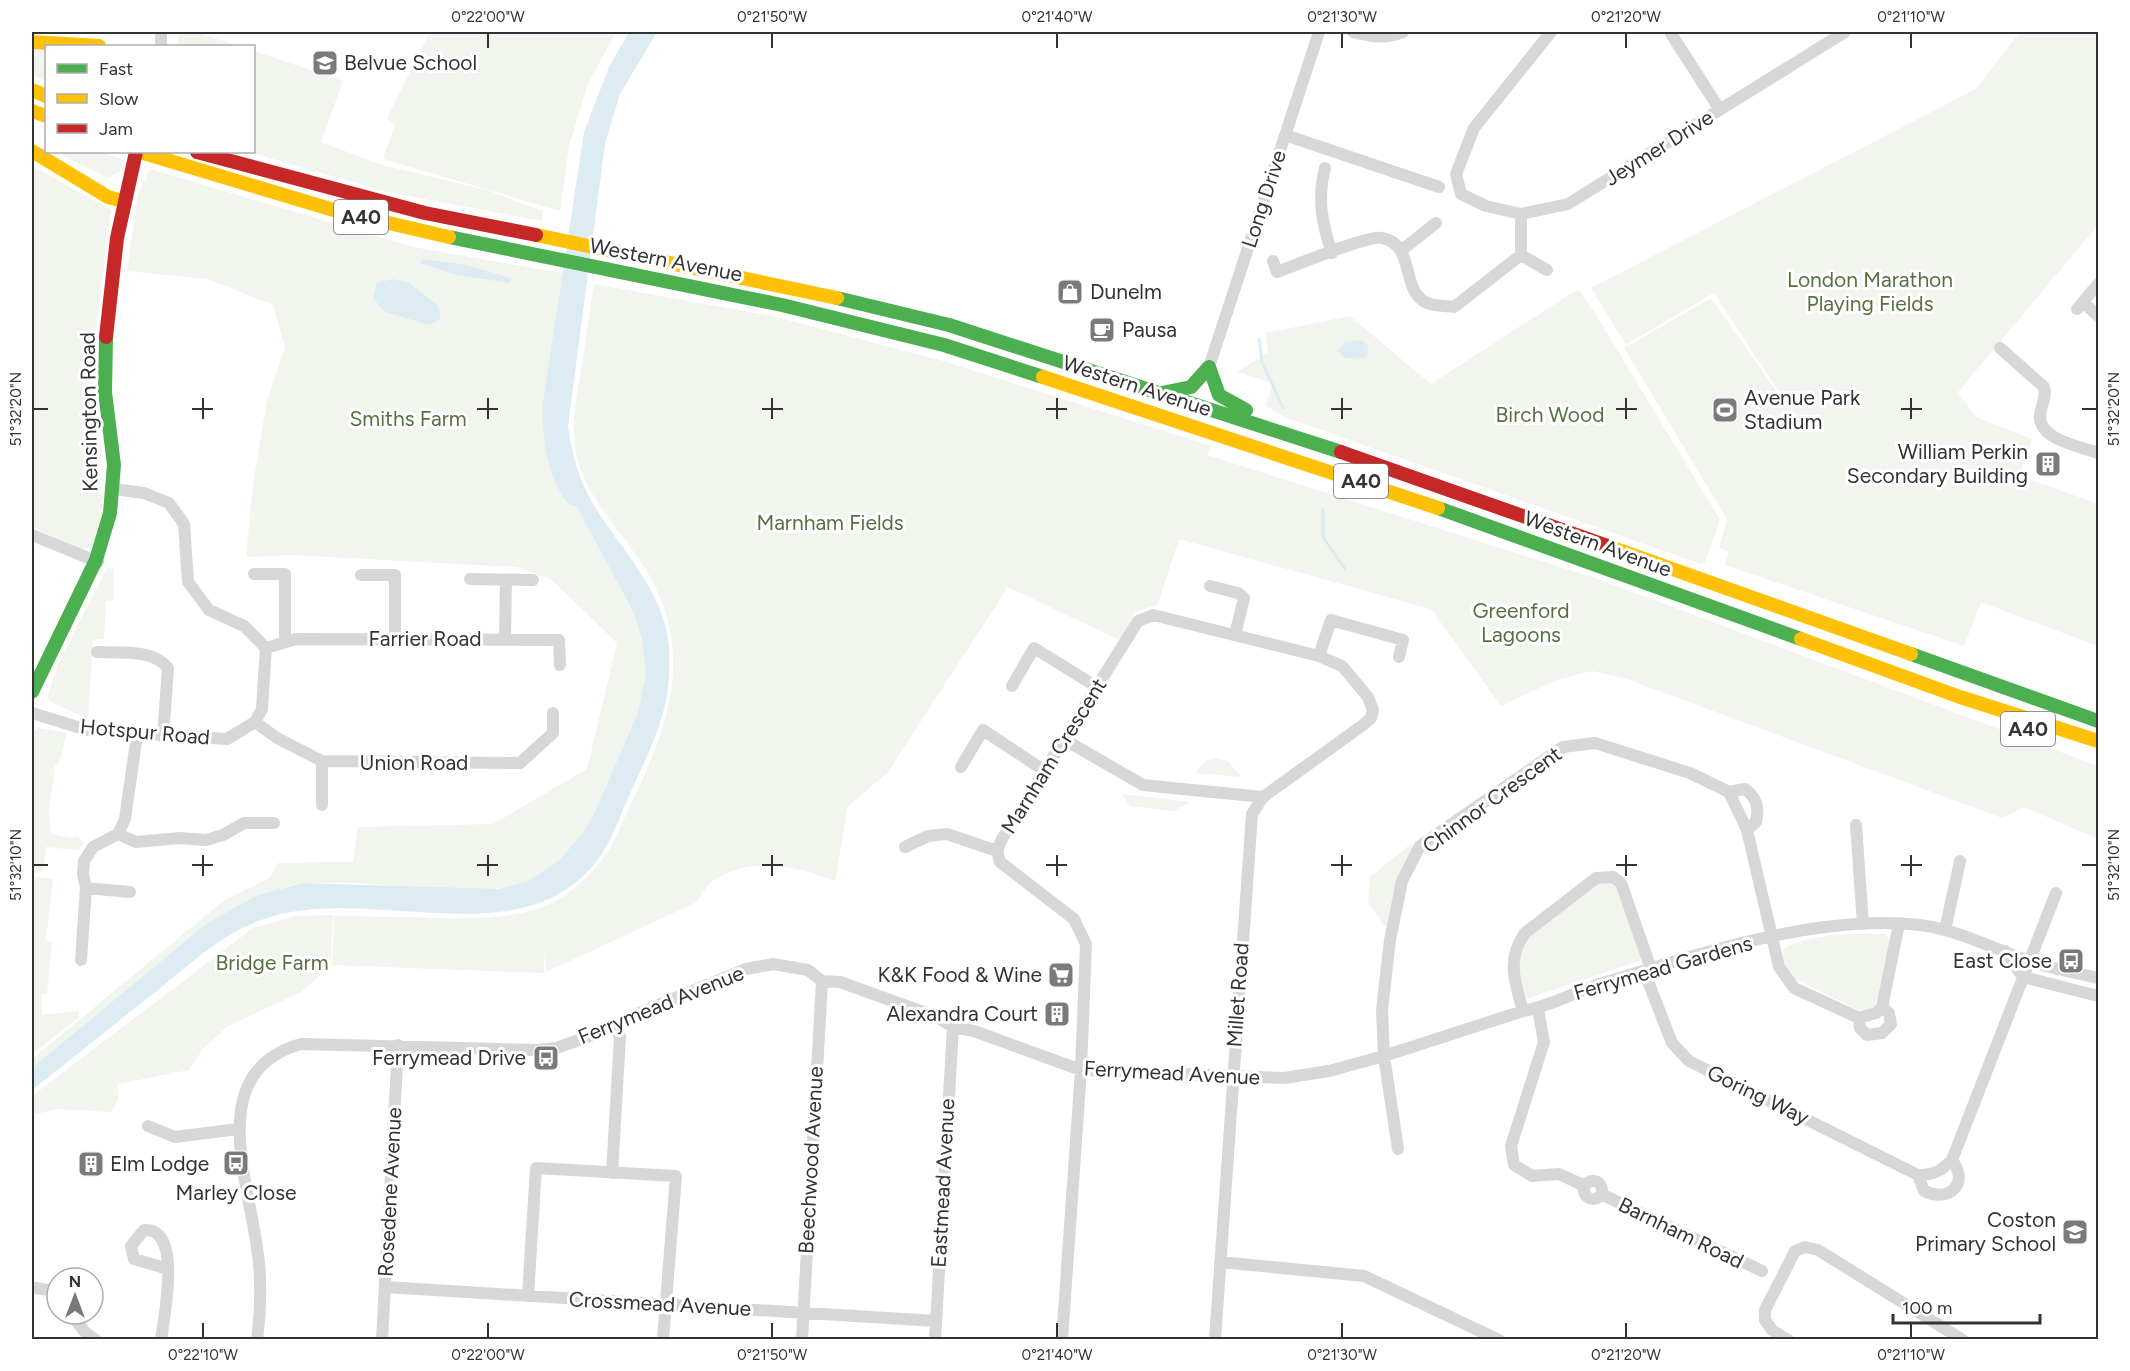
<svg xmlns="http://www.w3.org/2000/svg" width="2130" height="1371" viewBox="0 0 2130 1371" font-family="Figtree,sans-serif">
	<rect width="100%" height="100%" fill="#fff"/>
	<!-- green -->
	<path fill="#f1f5ed" d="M 179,32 L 195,32 L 240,46 L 177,46 Z
		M 430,32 L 616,32 L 588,84 L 569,146 L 560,211 L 383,159 L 395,125 L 387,118 Z
		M 2020,32 L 2098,32 L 2098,225 L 1958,392 L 1976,417 L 2032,439 L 2021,470 L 2026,478 L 2098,504 L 2098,646 L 1981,602 L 1964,646 L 1725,565 L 1729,551 L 1719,548 L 1727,519 L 1624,348 L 1711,298 L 1808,436 L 1714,293 L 1626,345 L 1591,288 L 1976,89 Z
		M 32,47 L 46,48 L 46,81 L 32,75 Z
		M 254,51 L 343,81 L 321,142 L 382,165 L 487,190 L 543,211 L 542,221 L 387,192 L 249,152 L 254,152 Z
		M 55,152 L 101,152 L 125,160 L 121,170 L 108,178 Z
		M 32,166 L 111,210 L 92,362 L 96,421 L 102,451 L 99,462 L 103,510 L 91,550 L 85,548 L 83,551 L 32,527 Z
		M 150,169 L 413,247 L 568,274 L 549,387 L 581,510 L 644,630 L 647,695 L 603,808 L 567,856 L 527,882 L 513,887 L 480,890 L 350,883 L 302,883 L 285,887 L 206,924 L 32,1068 L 32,1059 L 223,901 L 270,878 L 278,863 L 353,862 L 358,827 L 493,824 L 587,769 L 617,643 L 552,580 L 517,567 L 292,555 L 246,557 L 254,477 L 267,401 L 285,347 L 273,305 L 208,279 L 127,271 L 138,194 Z
		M 594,284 L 772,316 L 940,360 L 1211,446 L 1207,455 L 1595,578 L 2098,766 L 2098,839 L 2024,807 L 2002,818 L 1624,678 L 1592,671 L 1556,680 L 1501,706 L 1431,609 L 1179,539 L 1158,604 L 1135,612 L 1119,640 L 1008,587 L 888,772 L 848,806 L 835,881 C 794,866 755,855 714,880 C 707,884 702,895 697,902 L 546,972 L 544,951 L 544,973 L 332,965 L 334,916 C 367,916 401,917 435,918 C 511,919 562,919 610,849 C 652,757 705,674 649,575 C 627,537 592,506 579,464 C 567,428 579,388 584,352 C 588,329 590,306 594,284 Z
		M 1578,289 L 1595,313 L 1720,520 L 1705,562 L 1701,564 L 1287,418 L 1266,406 L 1272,383 L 1237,372 L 1268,353 L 1266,333 L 1350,316 L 1431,384 Z
		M 107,568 L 114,569 L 114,600 L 106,601 L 104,639 L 93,640 L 88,719 L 49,701 L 47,697 L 60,660 Z
		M 39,728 L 67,733 L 59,763 L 55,764 L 49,811 L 51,834 L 71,838 L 77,836 L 84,843 L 78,850 L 46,847 L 43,872 L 32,873 L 32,735 L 33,731 Z
		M 1215,758 L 1228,761 L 1241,777 L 1195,773 L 1207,760 Z
		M 1122,794 L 1190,802 L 1174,811 L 1130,806 Z
		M 1412,843 L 1415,847 C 1397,871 1392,896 1387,926 L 1384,926 L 1368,902 L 1370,877 Z
		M 37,877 L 53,879 L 46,940 L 52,942 L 47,994 L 41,994 L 42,1015 L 78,1011 L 79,1017 L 32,1054 L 32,878 Z
		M 1612,882 L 1619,889 L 1642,957 L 1639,961 L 1526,999 L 1518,975 L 1522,947 L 1530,935 L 1597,883 Z
		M 333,915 L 331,966 L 301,992 L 228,1026 L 203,1049 L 189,1070 L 118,1084 L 118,1100 L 111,1112 L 57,1109 L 32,1115 L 32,1096 L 253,928 L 295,916 Z
		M 1885,934 L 1890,941 L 1876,1003 L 1870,1010 L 1857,1010 L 1794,978 L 1783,962 L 1783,950 C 1802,934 1860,933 1885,934 Z"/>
	<!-- water -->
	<path fill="#ddebf3" d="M 629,32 L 657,32 L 620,94 L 605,144 L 568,426 C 572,458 581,487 600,515 C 627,556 665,595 669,647 C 673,709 653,742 629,796 C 618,821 608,851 589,870 C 510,956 364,882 261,920 C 222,934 190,964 159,989 C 116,1023 74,1057 32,1090 L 32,1068 L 206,924 L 256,896 L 302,883 L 499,889 L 527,882 L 560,860 L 585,830 L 595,812 L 638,713 L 646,674 L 642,639 L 634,613 L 577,507 L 567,503 C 546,471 542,441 543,403 L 584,132 L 609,67 Z
		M 422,259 L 467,265 L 511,278 L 510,283 L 457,275 L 420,263 Z
		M 392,279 L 408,282 L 437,305 L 441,318 L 430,325 L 385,312 L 373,298 L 377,283 Z
		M 1362,340 L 1369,347 L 1366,357 L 1345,358 L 1338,351 L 1345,342 Z"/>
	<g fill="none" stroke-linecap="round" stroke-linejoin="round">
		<!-- stream -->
		<path stroke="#ddebf3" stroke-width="3" d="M 1259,339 L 1262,362 L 1283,408
			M 1323,509 L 1323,537 L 1345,569"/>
		<!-- street -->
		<path stroke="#d7d7d7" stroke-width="12" d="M 1353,32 C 1372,37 1384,39 1403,32
			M 1551,32 L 1474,128 L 1456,174 L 1461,194 L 1486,206 L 1521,214 L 1568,204 L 1845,32
			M 1670,32 L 1720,110
			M 161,46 L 161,32
			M 1285,135 L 1439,187
			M 1325,168 C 1317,199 1322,224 1332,253
			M 1402,250 L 1436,223
			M 1521,255 L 1547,270
			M 1273,261 L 1277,272 C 1297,265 1367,235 1382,238 C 1416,244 1400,291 1427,303 C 1434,306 1446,306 1454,307 L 1521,255 L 1521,214
			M 2083,302 L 2098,316
			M 2077,309 L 2098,284
			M 2000,348 L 2044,387 C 2047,399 2041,404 2040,415 C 2038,440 2080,446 2098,453
			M 1209,367 L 1319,32
			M 32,535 L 98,562
			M 254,574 L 285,574 L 285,640
			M 361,575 L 395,575 L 395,639
			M 470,579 L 533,580
			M 1210,586 L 1238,593 L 1244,598 L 1235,635
			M 505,639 L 506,580
			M 266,648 L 296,639 L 559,640 L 560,665
			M 97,652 C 120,653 154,649 168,668 L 163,737
			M 1319,656 L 1331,620 L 1403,640 L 1399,657
			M 1012,686 L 1034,648 L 1097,687
			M 32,713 L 87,730 L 227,739 L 255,722 L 262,709 L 266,648 L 244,626 L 209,610 L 188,582 L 184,524 L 169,503 L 144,493 L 114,489
			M 255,722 L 277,738 L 322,761 L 520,763 L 553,733 L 553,713
			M 1065,740 L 1143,785 L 1263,797
			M 322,761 L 322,805
			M 961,767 L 983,730 L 1045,771
			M 1729,792 L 1745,789 C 1757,798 1759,807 1756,822 L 1747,830
			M 1856,825 L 1863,924
			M 118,834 L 136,842 L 180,838 L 206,840 L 223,835 L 244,823 L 274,823
			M 905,847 L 928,836 L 947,834 L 997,851
			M 86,888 L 130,892
			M 1945,930 L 1960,861
			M 2005,951 L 2023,977 L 2098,996
			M 81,960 L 86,888 L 83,874 L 84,861 L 93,847 L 118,834 L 125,819 L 137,735
			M 1644,971 L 1672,1043 L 1689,1061 L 1918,1175 C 1934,1175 1941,1171 1952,1160 L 2056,893
			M 1538,1009 L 1544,1042 L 1511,1146 L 1514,1165 L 1532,1176 L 1559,1174 L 1585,1186
			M 1523,1011 C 1515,983 1506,959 1525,933 L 1596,878 L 1613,877 L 1621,883 L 1651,969
			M 1859,1018 L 1860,1028 L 1867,1035 L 1882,1033 L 1891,1024 L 1889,1013 L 1882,1007
			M 148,1126 L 175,1137 L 238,1129
			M 1398,1149 L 1384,1056 L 1382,1010 L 1390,940 L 1402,881 L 1420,846 L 1563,747 L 1595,743 L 1690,773 L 1729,792 L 1747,830 L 1779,967 L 1794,988 L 1859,1018 L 1876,1013 L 1882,1007 L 1899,924
			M 612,1173 L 620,1037 L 616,1027
			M 1918,1175 L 1924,1191 C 1949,1203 1970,1184 1952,1160
			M1584 1190a9 9 0 1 1 18 0a9 9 0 1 1-18 0Z
			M 1601,1194 L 1762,1271
			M 1220,1262 L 1364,1276 L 1499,1340
			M 385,1287 L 936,1321
			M 35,1288 L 48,1290 L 57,1297
			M 528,1296 L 536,1168 L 676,1176 L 663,1340
			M 71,1314 L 85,1332 L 96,1340
			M 161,1340 C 164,1316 183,1227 144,1230 L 131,1246 L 134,1259 L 168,1269
			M 257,1340 C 261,1308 262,1279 257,1248 C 248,1178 205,1071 301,1044 L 538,1050 L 556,1048 L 616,1027 L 634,1015 L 746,969 L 773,964 L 808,970 L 822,981 L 840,982 L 937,1017 L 953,1027 L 974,1031 L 1081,1070 L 1284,1078 L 1329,1071 L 1384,1056 L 1523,1011 C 1549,1007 1574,992 1600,984 C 1696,955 1819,913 1920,925 C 1960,930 1995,950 2032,962 C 2054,969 2077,973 2098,978
			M 382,1340 L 398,1045
			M 802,1340 L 822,981
			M 935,1340 L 953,1027
			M 1062,1340 L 1081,1070 L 1086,944 L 1074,919 L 1000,862 L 997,851 L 1002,839 L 1138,621 L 1153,615 L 1319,656 L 1342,666 L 1368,697 L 1373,710 L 1371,718 L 1363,725 L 1263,797 L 1252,814 L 1215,1340
			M 1788,1340 L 1772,1330 L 1765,1320 L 1765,1310 L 1795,1251 L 1805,1247 L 1818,1250 L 1963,1340"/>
		<!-- fast -->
		<path stroke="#4caf50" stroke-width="14" d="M 449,237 L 782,305 L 944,345 L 1043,377
			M 837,298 L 949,325 L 1341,452
			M 1209,367 L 1219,395 L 1246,410
			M 1162,393 L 1191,387 L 1209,367
			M 1438,508 L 1801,639
			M 1911,654 L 2098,721
			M 32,692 L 96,560 L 110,513 L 114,465 L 105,392 L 106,337"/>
		<!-- slow -->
		<path stroke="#ffc107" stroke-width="14" d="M 32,42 L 99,46
			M 32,90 L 46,96
			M 32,111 L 46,116
			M 32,151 L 108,197 L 123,201
			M 140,152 L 337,211 L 449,237
			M 536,235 L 837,298
			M 1043,377 L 1438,508
			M 1605,545 L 1911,654
			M 1801,639 L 1960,697 L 2098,741"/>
		<!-- jam -->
		<path stroke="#c62828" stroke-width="14" d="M 197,152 L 425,213 L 536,235
			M 106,337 L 117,238 L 136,152
			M 1341,452 L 1605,545"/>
	</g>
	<!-- ticks -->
	<path fill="none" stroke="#333" stroke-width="2" d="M 488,33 L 488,48M 772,33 L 772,48M 1057,33 L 1057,48M 1342,33 L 1342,48M 1626,33 L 1626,48M 1911,33 L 1911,48M 203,398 L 203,419M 488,398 L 488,419M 772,398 L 772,419M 1057,398 L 1057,419M 1342,398 L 1342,419M 1626,398 L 1626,419M 1911,398 L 1911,419M 33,409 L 48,409M 192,409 L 213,409M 477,409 L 498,409M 762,409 L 783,409M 1046,409 L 1067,409M 1331,409 L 1352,409M 1616,409 L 1637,409M 1901,409 L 1922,409M 2082,409 L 2097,409M 203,855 L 203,876M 488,855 L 488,876M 772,855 L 772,876M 1057,855 L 1057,876M 1342,855 L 1342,876M 1626,855 L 1626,876M 1911,855 L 1911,876M 33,865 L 48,865M 192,865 L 213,865M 477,865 L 498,865M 762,865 L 783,865M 1046,865 L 1067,865M 1331,865 L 1352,865M 1616,865 L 1637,865M 1901,865 L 1922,865M 2082,865 L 2097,865M 203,1323 L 203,1338M 488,1323 L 488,1338M 772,1323 L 772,1338M 1057,1323 L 1057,1338M 1342,1323 L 1342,1338M 1626,1323 L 1626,1338M 1911,1323 L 1911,1338"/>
	<!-- icons -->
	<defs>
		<g id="school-square" transform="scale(1.35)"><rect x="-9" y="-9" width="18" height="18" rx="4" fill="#7a7a7a" stroke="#fff"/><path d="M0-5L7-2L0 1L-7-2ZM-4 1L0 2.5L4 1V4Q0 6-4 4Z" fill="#fff"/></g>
		<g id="shop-square" transform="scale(1.35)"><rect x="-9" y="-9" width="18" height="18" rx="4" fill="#7a7a7a" stroke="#fff"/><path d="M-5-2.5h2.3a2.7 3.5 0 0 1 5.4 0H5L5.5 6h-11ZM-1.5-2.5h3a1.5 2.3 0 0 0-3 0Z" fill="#fff"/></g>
		<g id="cafe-square" transform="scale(1.35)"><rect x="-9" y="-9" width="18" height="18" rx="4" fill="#7a7a7a" stroke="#fff"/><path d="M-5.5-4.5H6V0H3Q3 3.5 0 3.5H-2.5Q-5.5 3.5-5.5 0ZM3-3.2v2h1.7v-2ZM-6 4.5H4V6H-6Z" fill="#fff"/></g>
		<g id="stadium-square" transform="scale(1.35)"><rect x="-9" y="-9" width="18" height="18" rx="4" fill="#7a7a7a" stroke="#fff"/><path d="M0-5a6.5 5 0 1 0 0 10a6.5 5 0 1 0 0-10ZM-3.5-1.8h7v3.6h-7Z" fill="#fff"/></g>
		<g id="building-square" transform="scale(1.35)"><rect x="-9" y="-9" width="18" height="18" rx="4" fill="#7a7a7a" stroke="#fff"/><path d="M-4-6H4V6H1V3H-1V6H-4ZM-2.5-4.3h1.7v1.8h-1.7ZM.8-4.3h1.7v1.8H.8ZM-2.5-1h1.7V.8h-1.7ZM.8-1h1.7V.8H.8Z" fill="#fff"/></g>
		<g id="bus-square" transform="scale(1.35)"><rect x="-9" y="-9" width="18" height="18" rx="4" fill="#7a7a7a" stroke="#fff"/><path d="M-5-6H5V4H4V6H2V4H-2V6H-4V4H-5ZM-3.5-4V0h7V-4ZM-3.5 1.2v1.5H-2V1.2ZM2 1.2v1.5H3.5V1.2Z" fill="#fff"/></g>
		<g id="supermarket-square" transform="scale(1.35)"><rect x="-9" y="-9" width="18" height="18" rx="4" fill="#7a7a7a" stroke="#fff"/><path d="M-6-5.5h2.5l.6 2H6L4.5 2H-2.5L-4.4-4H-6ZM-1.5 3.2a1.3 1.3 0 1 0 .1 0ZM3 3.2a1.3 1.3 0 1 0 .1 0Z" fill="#fff"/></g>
	</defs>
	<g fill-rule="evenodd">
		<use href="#school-square" x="325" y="63"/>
		<use href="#shop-square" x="1070" y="292"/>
		<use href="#cafe-square" x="1102" y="330"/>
		<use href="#stadium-square" x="1725" y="410"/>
		<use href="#building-square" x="2048" y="464"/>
		<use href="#bus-square" x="2071" y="961"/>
		<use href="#supermarket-square" x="1061" y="975"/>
		<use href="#building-square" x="1057" y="1014"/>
		<use href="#bus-square" x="546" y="1058"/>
		<use href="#bus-square" x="236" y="1163"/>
		<use href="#building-square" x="91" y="1164"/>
		<use href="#school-square" x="2075" y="1232"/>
	</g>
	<g text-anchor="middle" stroke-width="6" stroke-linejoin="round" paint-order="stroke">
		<!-- shield labels -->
		<g fill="#fff" stroke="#707070" stroke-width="1.5">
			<rect x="334" y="200" width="54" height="34" rx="4.5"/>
			<rect x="1334" y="464" width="54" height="34" rx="4.5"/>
			<rect x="2001" y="712" width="54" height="34" rx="4.5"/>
		</g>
		<g font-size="20" font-weight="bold" fill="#333">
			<text x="361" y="224">A40</text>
			<text x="1361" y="488">A40</text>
			<text x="2028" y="736">A40</text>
		</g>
		<!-- poi labels -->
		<g font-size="21" fill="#333" stroke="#fff" text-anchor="end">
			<text x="344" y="70" text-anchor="start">Belvue School</text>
			<text x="1090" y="299" text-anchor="start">Dunelm</text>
			<text x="1122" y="337" text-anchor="start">Pausa</text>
			<text x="1744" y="405" text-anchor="start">Avenue Park<tspan x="1744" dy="24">Stadium</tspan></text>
			<text x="2028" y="459">William Perkin<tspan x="2028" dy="24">Secondary Building</tspan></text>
			<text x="2052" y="968">East Close</text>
			<text x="1042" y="982">K&amp;K Food &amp; Wine</text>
			<text x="1038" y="1021">Alexandra Court</text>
			<text x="526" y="1065">Ferrymead Drive</text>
			<text x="110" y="1171" text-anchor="start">Elm Lodge</text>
			<text x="236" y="1200" text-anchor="middle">Marley Close</text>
			<text x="2056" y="1227">Coston<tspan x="2056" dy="24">Primary School</tspan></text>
		</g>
		<!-- street labels -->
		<g font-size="21" fill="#333" stroke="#fff">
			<text transform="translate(1659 148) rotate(-32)" y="7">Jeymer Drive</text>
			<text transform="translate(1264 199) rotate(-72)" y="7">Long Drive</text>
			<text transform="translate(666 260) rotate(11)" y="7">Western Avenue</text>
			<text transform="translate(1137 386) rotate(18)" y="7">Western Avenue</text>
			<text transform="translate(89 412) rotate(-91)" y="7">Kensington Road</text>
			<text transform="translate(1598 544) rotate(20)" y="7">Western Avenue</text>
			<text x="425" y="646">Farrier Road</text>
			<text transform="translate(145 732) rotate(5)" y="7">Hotspur Road</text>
			<text transform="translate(1054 756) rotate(-58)" y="7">Marnham Crescent</text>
			<text x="414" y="770">Union Road</text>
			<text transform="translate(1492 800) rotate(-36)" y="7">Chinnor Crescent</text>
			<text transform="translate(1663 968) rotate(-16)" y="7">Ferrymead Gardens</text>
			<text transform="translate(1238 995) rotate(-86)" y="7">Millet Road</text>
			<text transform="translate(661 1005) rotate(-22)" y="7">Ferrymead Avenue</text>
			<text transform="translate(1172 1073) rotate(3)" y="7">Ferrymead Avenue</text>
			<text transform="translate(1758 1095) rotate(26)" y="7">Goring Way</text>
			<text transform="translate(811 1160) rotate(-87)" y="7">Beechwood Avenue</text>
			<text transform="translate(943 1183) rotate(-87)" y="7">Eastmead Avenue</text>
			<text transform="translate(390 1192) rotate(-87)" y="7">Rosedene Avenue</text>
			<text transform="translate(1681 1233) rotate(26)" y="7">Barnham Road</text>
			<text transform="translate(660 1304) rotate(3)" y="7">Crossmead Avenue</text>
		</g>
		<!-- park labels -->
		<g font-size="21" fill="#56703f" stroke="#fff">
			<text x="1870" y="287">London Marathon<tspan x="1870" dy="24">Playing Fields</tspan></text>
			<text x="1550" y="422">Birch Wood</text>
			<text x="408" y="426">Smiths Farm</text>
			<text x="830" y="530">Marnham Fields</text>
			<text x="1521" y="618">Greenford<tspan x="1521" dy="24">Lagoons</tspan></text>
			<text x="272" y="970">Bridge Farm</text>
		</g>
	</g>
	<!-- border -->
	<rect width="2130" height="1371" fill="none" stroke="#ffffff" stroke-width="66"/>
	<!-- legend -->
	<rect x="45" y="45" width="210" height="108" fill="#ffffff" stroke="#adadad" stroke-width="1.5"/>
	<rect x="57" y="64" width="30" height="9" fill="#4caf50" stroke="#adadad" stroke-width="1.5"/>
	<text x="99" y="75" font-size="18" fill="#333333">Fast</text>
	<rect x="57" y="94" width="30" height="9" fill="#ffc107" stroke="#adadad" stroke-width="1.5"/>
	<text x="99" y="105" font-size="18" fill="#333333">Slow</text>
	<rect x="57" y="124" width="30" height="9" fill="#c62828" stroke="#adadad" stroke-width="1.5"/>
	<text x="99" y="135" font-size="18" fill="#333333">Jam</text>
	<!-- north arrow -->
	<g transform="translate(75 1296)"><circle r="28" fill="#ffffff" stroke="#adadad" stroke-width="1.5"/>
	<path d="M0-4.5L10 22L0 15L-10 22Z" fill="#7a7a7a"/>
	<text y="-9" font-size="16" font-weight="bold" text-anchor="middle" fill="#333333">N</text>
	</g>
	<!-- scale -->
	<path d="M1893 1314v9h147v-9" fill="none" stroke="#333333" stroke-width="3"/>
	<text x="1902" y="1314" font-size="18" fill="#333333" stroke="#ffffff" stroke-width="4.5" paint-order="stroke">100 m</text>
	<rect x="33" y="33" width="2064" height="1305" fill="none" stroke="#333" stroke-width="2"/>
	<g font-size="15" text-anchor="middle" fill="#333">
		<text x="488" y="22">0°22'00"W</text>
		<text x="772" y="22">0°21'50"W</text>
		<text x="1057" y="22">0°21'40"W</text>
		<text x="1342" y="22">0°21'30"W</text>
		<text x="1626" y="22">0°21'20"W</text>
		<text x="1911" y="22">0°21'10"W</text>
		<text transform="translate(16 409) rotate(-90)" y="5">51°32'20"N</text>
		<text transform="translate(2114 409) rotate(-90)" y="5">51°32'20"N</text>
		<text transform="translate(16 865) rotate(-90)" y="5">51°32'10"N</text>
		<text transform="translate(2114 865) rotate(-90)" y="5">51°32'10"N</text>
		<text x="203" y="1360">0°22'10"W</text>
		<text x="488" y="1360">0°22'00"W</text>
		<text x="772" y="1360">0°21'50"W</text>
		<text x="1057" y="1360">0°21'40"W</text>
		<text x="1342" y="1360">0°21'30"W</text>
		<text x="1626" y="1360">0°21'20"W</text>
		<text x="1911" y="1360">0°21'10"W</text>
	</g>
</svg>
